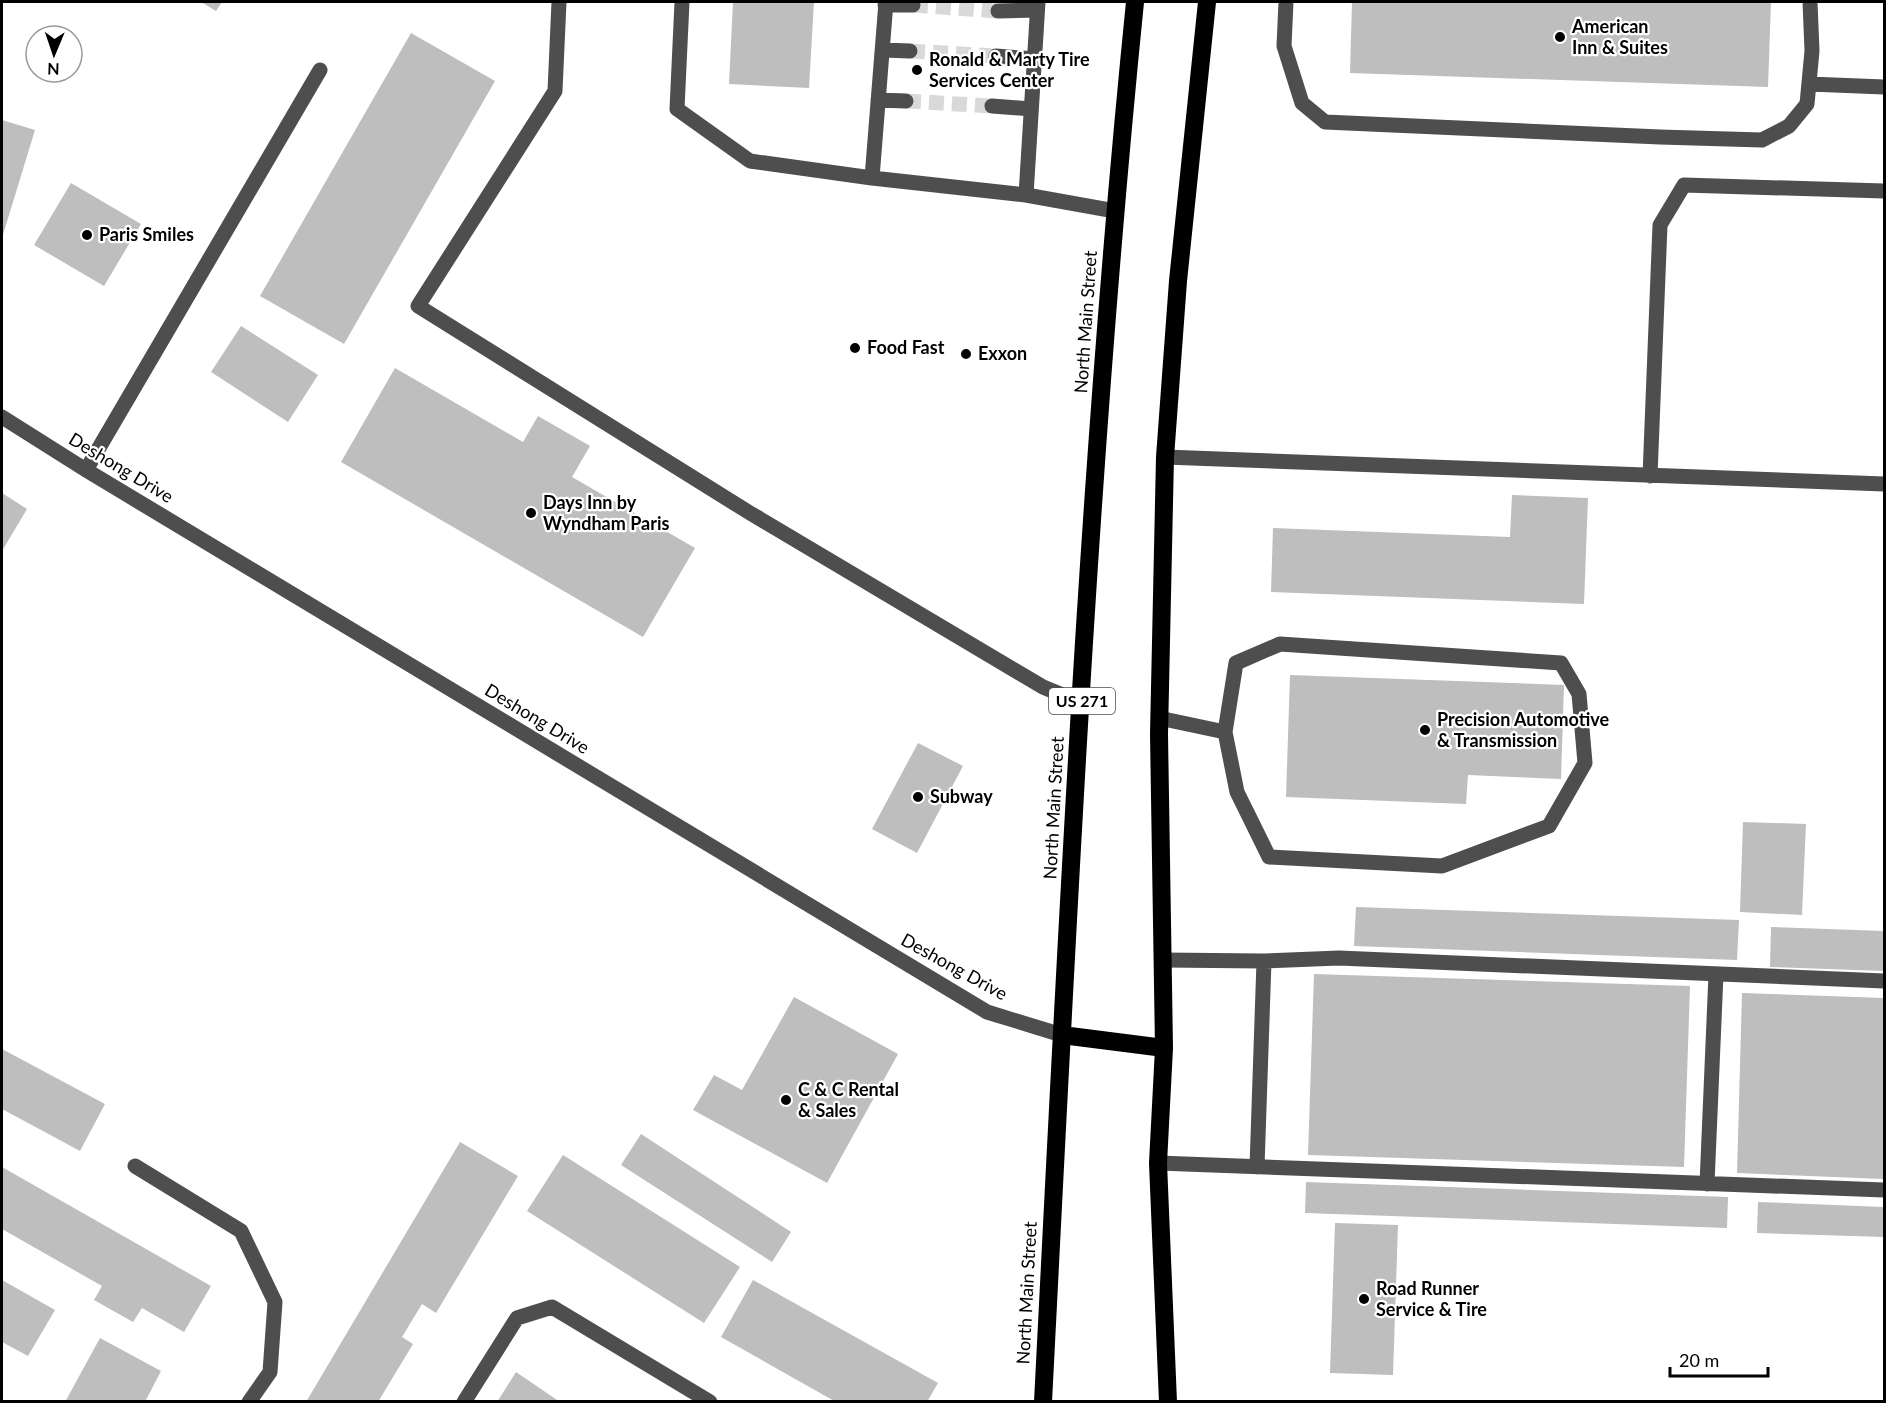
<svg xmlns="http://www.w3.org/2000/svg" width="1886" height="1403" viewBox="0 0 1886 1403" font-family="Lato,sans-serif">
	<rect width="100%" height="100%" fill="#fff"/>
	<!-- building -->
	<path fill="#bebebe" d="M 201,2 L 222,2 L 216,11 Z
		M 733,2 L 814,2 L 809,88 L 729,84 Z
		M 1352,2 L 1771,2 L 1768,87 L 1350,73 Z
		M 411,33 L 495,81 L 344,344 L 260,296 Z
		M 2,120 L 35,130 L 2,238 Z
		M 71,183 L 141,224 L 104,286 L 34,245 Z
		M 241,326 L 318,375 L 288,422 L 211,372 Z
		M 395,368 L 523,442 L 538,416 L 590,446 L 572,477 L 695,548 L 643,637 L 341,462 Z
		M 2,493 L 27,509 L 2,551 Z
		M 1512,495 L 1588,498 L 1584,604 L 1271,592 L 1273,528 L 1510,537 Z
		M 1290,675 L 1564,685 L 1561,779 L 1468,775 L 1466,804 L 1286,797 Z
		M 918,743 L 963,766 L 917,853 L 872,829 Z
		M 1743,822 L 1806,824 L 1802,915 L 1740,912 Z
		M 1356,907 L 1739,920 L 1737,960 L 1354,946 Z
		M 1771,927 L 1884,931 L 1884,971 L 1770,967 Z
		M 1314,974 L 1690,986 L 1684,1167 L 1308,1155 Z
		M 1742,993 L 1884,998 L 1883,1179 L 1737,1173 Z
		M 794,997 L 898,1054 L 827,1183 L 693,1110 L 714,1075 L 742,1090 Z
		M 2,1049 L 105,1104 L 80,1151 L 2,1109 Z
		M 641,1134 L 791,1232 L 772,1262 L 621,1165 Z
		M 460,1142 L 518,1176 L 436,1313 L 422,1304 L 402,1337 L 413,1344 L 378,1402 L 306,1402 Z
		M 563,1155 L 740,1267 L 704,1323 L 527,1211 Z
		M 2,1167 L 211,1286 L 184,1332 L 142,1308 L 133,1322 L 94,1300 L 102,1286 L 2,1229 Z
		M 1306,1182 L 1728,1197 L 1727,1228 L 1305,1213 Z
		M 1758,1202 L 1884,1207 L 1884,1237 L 1757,1233 Z
		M 1335,1223 L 1398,1225 L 1393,1375 L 1330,1373 Z
		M 2,1280 L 55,1310 L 28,1356 L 2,1342 Z
		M 753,1280 L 938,1383 L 927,1402 L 836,1402 L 721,1337 Z
		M 100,1338 L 161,1371 L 145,1402 L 65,1402 Z
		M 516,1372 L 560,1402 L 497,1402 Z"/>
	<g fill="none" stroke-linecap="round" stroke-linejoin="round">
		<!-- minor-tunnel -->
		<path stroke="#d9d9d9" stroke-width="15" stroke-dasharray="15 8" stroke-linecap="butt" d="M 913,5 L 998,11
			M 910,51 L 996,56
			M 906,101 L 992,106"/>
		<!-- minor -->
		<path stroke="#4e4e4e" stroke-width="15" d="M 559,2 L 555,91 L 418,306 L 750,513 L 1043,687 L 1082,703
			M 682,2 L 677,109 L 750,161 L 872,178 L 1026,195 L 1115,211
			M 1286,2 L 1284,46 L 1302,103 L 1325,122 L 1660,137 L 1762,140 L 1789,126 L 1807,104 L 1812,51 L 1810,2
			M 885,5 L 913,5
			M 998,11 L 1037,10
			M 883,50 L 910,51
			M 996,56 L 1035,59
			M 1809,84 L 1884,87
			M 878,100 L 906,101
			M 992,106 L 1031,109
			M 872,178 L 886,2
			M 1026,195 L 1038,2
			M 2,417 L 86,470 L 987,1012 L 1062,1035
			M 1165,457 L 1884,484
			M 86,470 L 320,70
			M 1650,476 L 1660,225 L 1684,185 L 1884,191
			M 1159,718 L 1225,732 L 1237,792 L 1269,857 L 1442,866 L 1549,826 L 1585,763 L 1579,694 L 1561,663 L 1280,644 L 1236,663 L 1225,732
			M 1163,960 L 1264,961 L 1339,958 L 1884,981
			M 1158,1163 L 1884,1190
			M 135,1166 L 241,1231 L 275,1302 L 270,1372 L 249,1402
			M 1257,1167 L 1264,961
			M 1707,1184 L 1716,974
			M 464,1402 L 517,1318 L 552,1307 L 710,1402"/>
		<!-- highway -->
		<path stroke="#000" stroke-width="18" d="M 1062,1035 L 1164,1048
			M 1043,1402 C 1067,935 1088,467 1135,2
			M 1168,1402 L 1158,1163 L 1164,1048 L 1159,734 L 1165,457 L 1178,281 L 1207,2"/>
	</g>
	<!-- markers -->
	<g fill="#000" stroke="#fff" stroke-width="2">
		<circle cx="1560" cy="37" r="6"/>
		<circle cx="917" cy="70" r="6"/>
		<circle cx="87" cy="235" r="6"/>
		<circle cx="855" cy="348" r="6"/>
		<circle cx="966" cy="354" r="6"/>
		<circle cx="531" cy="513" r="6"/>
		<circle cx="1425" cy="730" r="6"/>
		<circle cx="918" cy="797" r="6"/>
		<circle cx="786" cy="1100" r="6"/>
		<circle cx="1364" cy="1299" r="6"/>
	</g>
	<g text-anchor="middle" stroke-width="4.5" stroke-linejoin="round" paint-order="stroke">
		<!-- shield labels -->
		<rect fill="#fff" stroke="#4c4c4c" stroke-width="1.5" x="1049" y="688" width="66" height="26" rx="4.5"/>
		<g font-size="16" font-weight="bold" fill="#000">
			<text x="1082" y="707">US 271</text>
		</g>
		<!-- poi labels -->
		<g font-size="18" font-weight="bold" fill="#000" stroke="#fff" text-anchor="start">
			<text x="1572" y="33">American<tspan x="1572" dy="21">Inn &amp; Suites</tspan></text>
			<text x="929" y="66">Ronald &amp; Marty Tire<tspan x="929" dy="21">Services Center</tspan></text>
			<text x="99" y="241">Paris Smiles</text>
			<text x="867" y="354">Food Fast</text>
			<text x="978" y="360">Exxon</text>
			<text x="543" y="509">Days Inn by<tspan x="543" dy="21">Wyndham Paris</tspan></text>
			<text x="1437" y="726">Precision Automotive<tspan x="1437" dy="21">&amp; Transmission</tspan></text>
			<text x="930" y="803">Subway</text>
			<text x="798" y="1096">C &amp; C Rental<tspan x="798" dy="21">&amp; Sales</tspan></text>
			<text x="1376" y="1295">Road Runner<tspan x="1376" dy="21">Service &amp; Tire</tspan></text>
		</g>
		<!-- street labels -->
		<g font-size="18" fill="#000" stroke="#fff">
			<text transform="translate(1086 322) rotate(-86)" y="6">North Main Street</text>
			<text transform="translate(121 468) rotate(31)" y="6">Deshong Drive</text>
			<text transform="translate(537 719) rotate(31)" y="6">Deshong Drive</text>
			<text transform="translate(1054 808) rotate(-87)" y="6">North Main Street</text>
			<text transform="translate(954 967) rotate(29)" y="6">Deshong Drive</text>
			<text transform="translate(1027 1293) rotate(-87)" y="6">North Main Street</text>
		</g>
	</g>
	<!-- border -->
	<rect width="1886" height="1403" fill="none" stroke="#000000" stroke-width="6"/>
	<!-- north arrow -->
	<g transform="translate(54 54) rotate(182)"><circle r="28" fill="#ffffff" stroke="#999999" stroke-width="1.5"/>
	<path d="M0-4.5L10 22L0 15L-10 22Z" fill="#000000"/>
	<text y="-9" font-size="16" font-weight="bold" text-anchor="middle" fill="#000000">N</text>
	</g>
	<!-- scale -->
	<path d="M1670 1367v9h98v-9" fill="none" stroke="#000000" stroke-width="3"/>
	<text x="1679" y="1367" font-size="18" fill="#000000" stroke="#ffffff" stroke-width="4.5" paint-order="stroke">20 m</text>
</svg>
